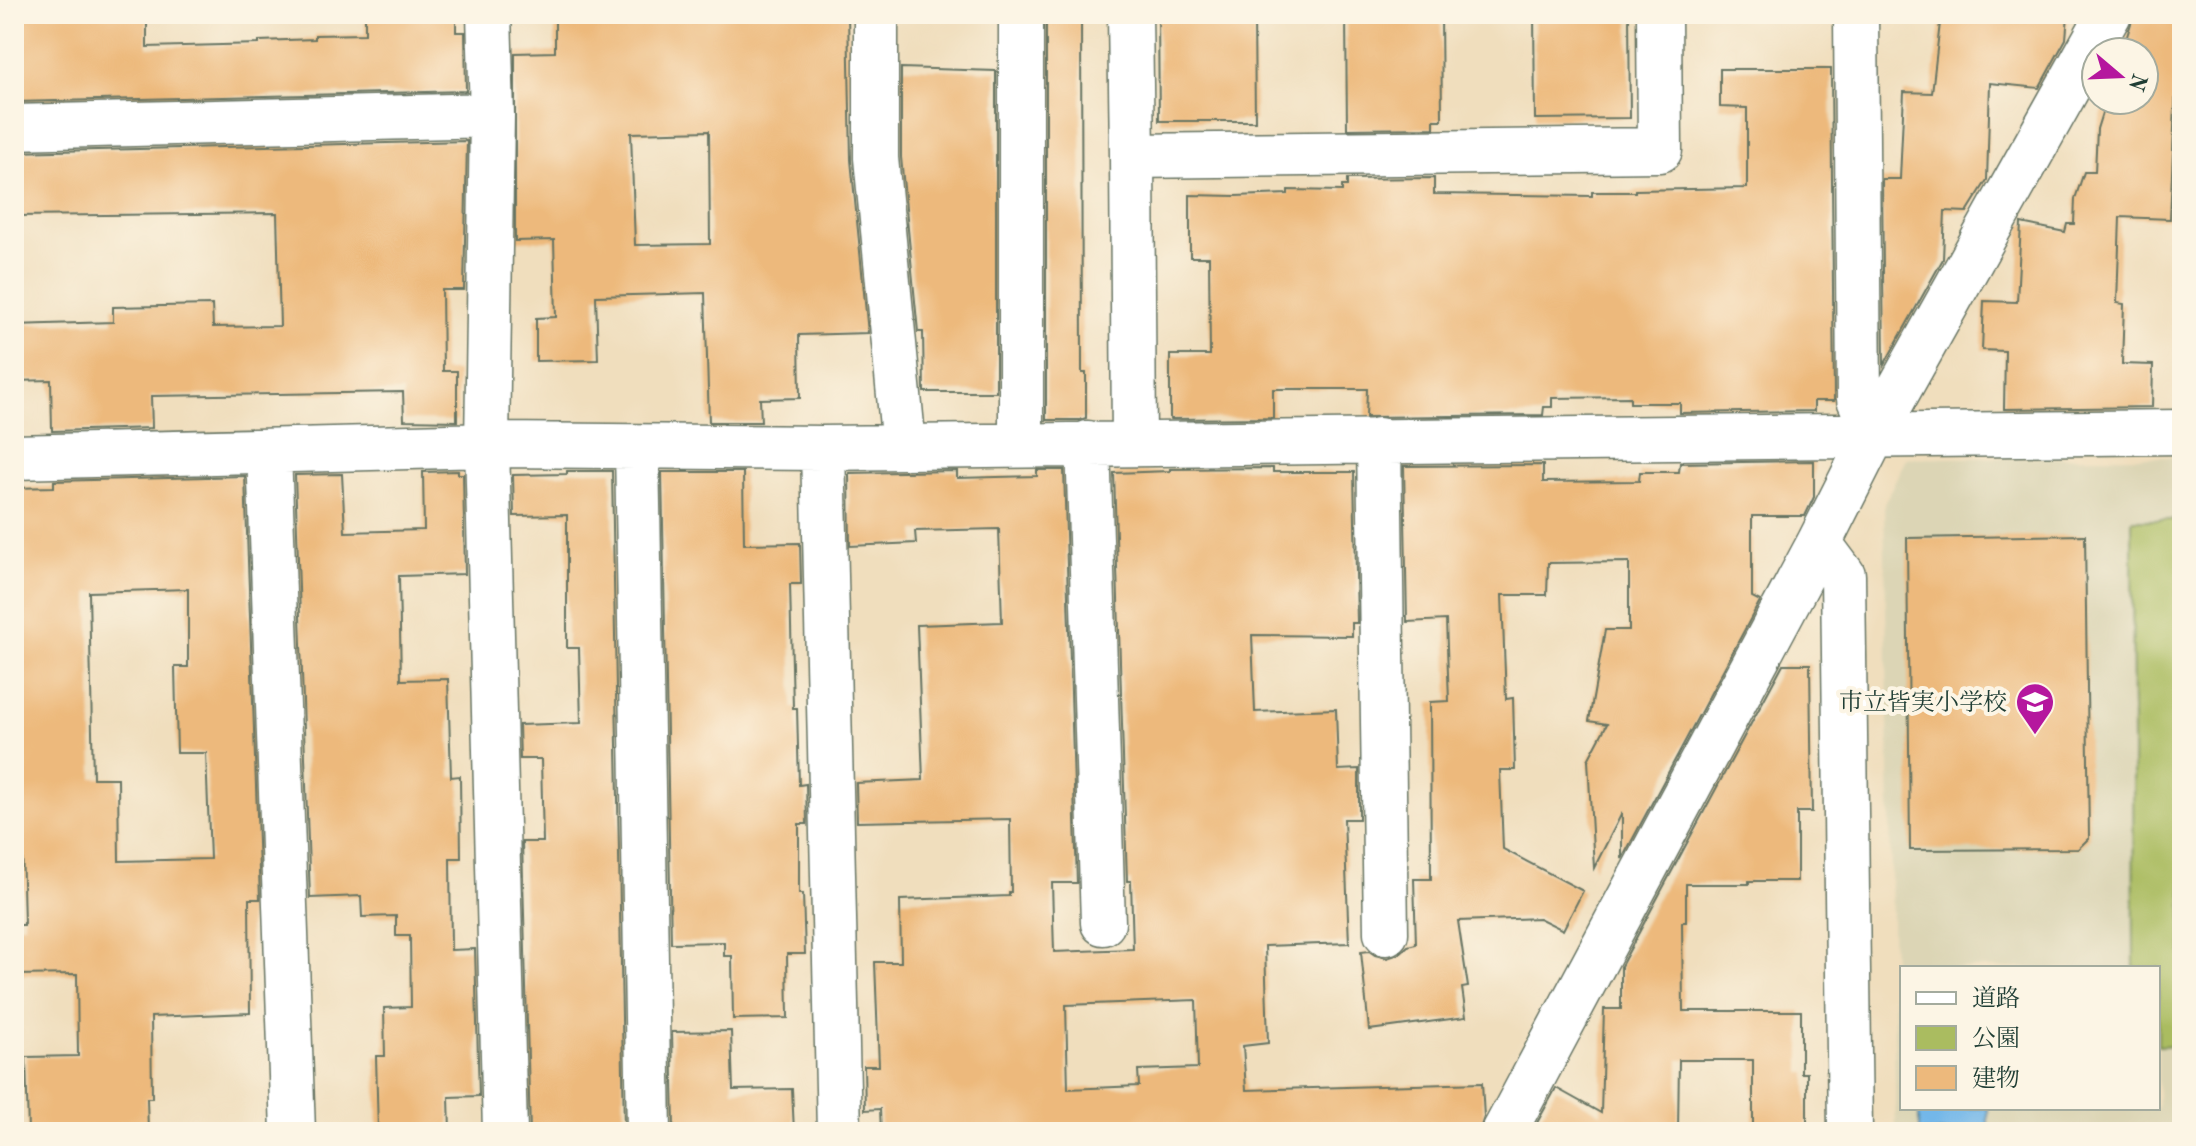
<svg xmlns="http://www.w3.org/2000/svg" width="2196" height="1146" viewBox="0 0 2196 1146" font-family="'Old Standard TT','Noto Serif JP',serif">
	<rect width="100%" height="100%" fill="#fcf5e5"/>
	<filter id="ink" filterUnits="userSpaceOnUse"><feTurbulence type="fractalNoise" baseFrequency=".0125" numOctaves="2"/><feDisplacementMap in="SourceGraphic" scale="16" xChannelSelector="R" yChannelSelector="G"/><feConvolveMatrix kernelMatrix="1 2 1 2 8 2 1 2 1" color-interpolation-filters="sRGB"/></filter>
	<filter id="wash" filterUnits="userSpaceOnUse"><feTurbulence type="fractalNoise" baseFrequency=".006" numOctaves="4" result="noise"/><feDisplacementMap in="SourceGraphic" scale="32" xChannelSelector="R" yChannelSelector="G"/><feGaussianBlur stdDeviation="1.8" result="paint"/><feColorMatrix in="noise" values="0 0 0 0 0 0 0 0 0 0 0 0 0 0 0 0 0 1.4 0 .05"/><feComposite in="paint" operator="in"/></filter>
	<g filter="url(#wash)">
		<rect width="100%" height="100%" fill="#f0debd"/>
		<!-- built -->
		<path fill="#dcd5b5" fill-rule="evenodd" d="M 2182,457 L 2182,1132 L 1896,1132 L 1884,504 L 1906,458 ZM 1902,968 L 2158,968 L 2158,1108 L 1902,1108 Z"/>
		<!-- green -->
		<path fill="#aabc60" stroke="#647c4a" stroke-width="2" d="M 2132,520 L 2182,520 L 2182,1045 L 2158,1046 L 2158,968 L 2134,968 Z"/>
		<!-- water -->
		<path fill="#73b7e9" stroke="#497a8e" stroke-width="2" d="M 1919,1108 L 1988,1108 L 1988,1132 L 1919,1132 Z"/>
		<g id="blocks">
			<!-- building -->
			<path fill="#edb97c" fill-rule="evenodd" d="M 18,14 L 147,14 L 147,47 L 259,44 L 259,41 L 315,39 L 315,35 L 365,34 L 365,14 L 456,14 L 456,32 L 465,32 L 466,91 L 14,102 L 18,101 L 17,70 L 19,70 Z
				M 555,14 L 848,14 L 851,160 L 868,333 L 799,335 L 800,398 L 760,399 L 761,422 L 709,422 L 705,293 L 596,296 L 598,360 L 536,361 L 536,318 L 556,317 L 554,240 L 515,241 L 515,53 L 555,52 ZM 709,131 L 710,244 L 635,245 L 631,133 Z
				M 1046,14 L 1081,14 L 1082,373 L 1086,373 L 1086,418 L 1080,420 L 1046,420 Z
				M 1158,14 L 1254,14 L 1255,121 L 1159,121 Z
				M 1346,14 L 1441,14 L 1442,120 L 1434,120 L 1434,128 L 1347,129 Z
				M 1534,14 L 1629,14 L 1630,118 L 1535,119 Z
				M 1941,14 L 2068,14 L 2066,39 L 2039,88 L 1990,83 L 1987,180 L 1967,212 L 1945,211 L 1943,259 L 1884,365 L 1882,179 L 1900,179 L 1904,92 L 1932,93 Z
				M 2134,14 L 2179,14 L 2170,219 L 2120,217 L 2117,303 L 2124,304 L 2122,364 L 2153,365 L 2152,407 L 2004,409 L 2005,351 L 1982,350 L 1984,301 L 2017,302 L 2021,223 L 2065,232 L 2067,224 L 2074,224 L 2075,199 L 2084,172 L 2095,172 L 2097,129 L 2106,100 L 2144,100 L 2144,52 L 2122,52 Z
				M 901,68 L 996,71 L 996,392 L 924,392 L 923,332 L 918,332 L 901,157 Z
				M 1720,69 L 1831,69 L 1834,401 L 1814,401 L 1814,411 L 1680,413 L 1680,403 L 1630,403 L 1630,397 L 1552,398 L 1552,407 L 1544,407 L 1543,415 L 1366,417 L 1367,389 L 1273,389 L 1273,418 L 1170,419 L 1170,355 L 1210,355 L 1209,257 L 1190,257 L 1190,195 L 1236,196 L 1288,194 L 1288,190 L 1342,191 L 1342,186 L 1347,186 L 1347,179 L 1434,178 L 1434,194 L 1592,196 L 1592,192 L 1635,192 L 1635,190 L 1747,188 L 1747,108 L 1720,107 Z
				M 467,141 L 464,290 L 442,290 L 443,371 L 457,371 L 457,421 L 404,420 L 403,392 L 151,396 L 152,428 L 52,431 L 51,380 L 14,381 L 14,325 L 113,322 L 113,307 L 212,305 L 213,327 L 280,326 L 277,213 L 14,216 L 14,152 Z
				M 1814,461 L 1814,497 L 1805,516 L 1752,516 L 1752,597 L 1760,601 L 1622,859 L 1622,813 L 1594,868 L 1588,760 L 1607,724 L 1589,721 L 1605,630 L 1629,630 L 1629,562 L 1548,563 L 1547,595 L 1502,595 L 1506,699 L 1513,698 L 1515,770 L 1500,770 L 1503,849 L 1583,891 L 1563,930 L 1539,918 L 1458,921 L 1468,987 L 1462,988 L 1466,1017 L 1369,1030 L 1361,952 L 1369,951 L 1375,955 L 1387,958 L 1399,954 L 1408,946 L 1416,944 L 1414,879 L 1431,879 L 1430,702 L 1449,701 L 1446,620 L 1407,622 L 1404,466 L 1543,465 L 1543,482 L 1639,481 L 1640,472 L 1679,472 L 1680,463 Z
				M 1273,468 L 1273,472 L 1354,472 L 1357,623 L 1352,623 L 1352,636 L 1252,635 L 1255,712 L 1336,709 L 1338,770 L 1359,769 L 1359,819 L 1344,819 L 1349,943 L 1265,946 L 1268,1043 L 1243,1046 L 1246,1090 L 1482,1083 L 1484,1117 L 1479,1132 L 1368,1132 L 1368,1129 L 1266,1130 L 1266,1128 L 1144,1132 L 881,1132 L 880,1109 L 865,1110 L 864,1066 L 879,1066 L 875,962 L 901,962 L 900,900 L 1009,896 L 1009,892 L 1011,892 L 1010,819 L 857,822 L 856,783 L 923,780 L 917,625 L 1002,622 L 999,529 L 915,531 L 916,543 L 850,546 L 849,473 L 957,471 L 957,478 L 1037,476 L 1037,470 L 1064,470 L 1077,883 L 1052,883 L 1054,952 L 1133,949 L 1131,881 L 1127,881 L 1114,473 L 1170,471 L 1170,469 ZM 1196,1000 L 1198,1068 L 1138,1070 L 1139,1086 L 1068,1089 L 1066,1005 Z
				M 458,471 L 458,474 L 463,474 L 465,574 L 399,576 L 401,680 L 448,679 L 451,777 L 460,776 L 461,858 L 450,858 L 451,950 L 475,949 L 479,1096 L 449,1097 L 450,1132 L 378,1132 L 376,1056 L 385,1056 L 384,1008 L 411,1007 L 410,936 L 396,936 L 396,916 L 362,917 L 361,896 L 310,898 L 295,475 L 342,474 L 345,532 L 424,530 L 423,472 Z
				M 567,471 L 612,471 L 624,1128 L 530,1132 L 522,842 L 543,842 L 541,759 L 520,759 L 519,725 L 581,723 L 579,648 L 567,648 L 567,515 L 514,516 L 513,475 L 567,474 Z
				M 662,472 L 743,472 L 744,544 L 800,543 L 801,584 L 790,584 L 793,708 L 797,708 L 799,785 L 806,784 L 807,824 L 799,824 L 799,894 L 803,894 L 805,954 L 787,954 L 788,1018 L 733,1019 L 732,956 L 724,956 L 724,942 L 671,943 Z
				M 245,476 L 260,899 L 249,899 L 250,1013 L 151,1017 L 152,1098 L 147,1098 L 148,1132 L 28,1132 L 26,1057 L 78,1056 L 77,974 L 14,975 L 14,925 L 24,925 L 22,841 L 14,841 L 14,488 L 54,487 L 54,481 ZM 188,589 L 188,667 L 175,667 L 177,753 L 206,753 L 210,859 L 119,861 L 118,778 L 93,778 L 89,592 Z
				M 2085,535 L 2089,838 L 2078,849 L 1910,850 L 1907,538 Z
				M 1783,664 L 1810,664 L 1812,812 L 1797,812 L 1797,881 L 1749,881 L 1749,884 L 1686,884 L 1686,922 L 1682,922 L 1683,1011 L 1801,1011 L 1801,1073 L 1807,1073 L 1807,1132 L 1753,1132 L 1753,1060 L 1679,1060 L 1678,1132 L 1532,1132 L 1556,1088 L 1601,1113 L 1604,1009 L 1621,1009 L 1621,966 Z
				M 731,1031 L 733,1090 L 792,1089 L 794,1132 L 686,1132 L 686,1127 L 674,1128 L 672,1032 Z"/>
		</g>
	</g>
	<g filter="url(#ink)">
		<use href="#blocks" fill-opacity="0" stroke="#687564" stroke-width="2"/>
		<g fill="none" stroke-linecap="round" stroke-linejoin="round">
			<!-- minor casing -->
			<g stroke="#687564" stroke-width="47">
				<path id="minor" d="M 489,14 L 492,115 L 487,445 L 505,1132
					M 876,14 L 876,158 L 904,447
					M 1021,14 L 1021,444
					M 1130,14 L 1132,156
					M 1856,14 L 1859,399 L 1874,434
					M 14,127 L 492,115
					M 1379,440 L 1386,933
					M 1088,443 L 1103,923
					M 1134,443 L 1132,156 L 1660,150 L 1659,14
					M 637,447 L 649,1132
					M 823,448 L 839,1132
					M 269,451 L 293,1132
					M 14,457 L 487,445 L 823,448 L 2182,432
					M 1819,543 L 1843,575 L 1850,1132
					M 1504,1132 L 1819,543 L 1874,434 L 2109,14"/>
			</g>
			<!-- minor -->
			<use href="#minor" stroke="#fff" stroke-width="44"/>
		</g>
	</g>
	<!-- icons -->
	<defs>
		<g id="school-pin" transform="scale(2)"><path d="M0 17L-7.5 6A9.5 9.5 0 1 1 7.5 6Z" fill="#b5179e" stroke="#fcf5e5"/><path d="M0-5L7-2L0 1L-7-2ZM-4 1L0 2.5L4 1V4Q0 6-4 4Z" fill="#fff"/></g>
	</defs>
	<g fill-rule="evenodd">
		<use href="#school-pin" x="2035" y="702"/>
	</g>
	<g text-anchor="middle" stroke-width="8" stroke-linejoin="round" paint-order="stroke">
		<!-- poi labels -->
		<g font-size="24" fill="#1f3d34" stroke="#fcf5e5" text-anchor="end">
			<text x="2007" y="710">市立皆実小学校</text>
		</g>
	</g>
	<!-- margin -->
	<rect width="2196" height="1146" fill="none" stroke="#fcf5e5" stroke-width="48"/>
	<!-- legend -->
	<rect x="1900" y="966" width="260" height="144" fill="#fcf5e5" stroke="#a4ab9e" stroke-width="2"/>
	<rect x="1916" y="992" width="40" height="12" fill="#ffffff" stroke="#a4ab9e" stroke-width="2"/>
	<text x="1972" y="1006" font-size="24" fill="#1f3d34">道路</text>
	<rect x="1916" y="1026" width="40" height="24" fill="#aabc60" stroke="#a4ab9e" stroke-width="2"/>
	<text x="1972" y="1046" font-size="24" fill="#1f3d34">公園</text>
	<rect x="1916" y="1066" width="40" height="24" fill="#edb97c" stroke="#a4ab9e" stroke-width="2"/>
	<text x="1972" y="1086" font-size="24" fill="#1f3d34">建物</text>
	<!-- north arrow -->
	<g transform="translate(2120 76) rotate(109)"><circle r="38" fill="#fcf5e5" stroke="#a4ab9e" stroke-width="2"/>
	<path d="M0-6L14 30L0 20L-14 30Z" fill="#b5179e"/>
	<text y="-12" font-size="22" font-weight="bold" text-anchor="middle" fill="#1f3d34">N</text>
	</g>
</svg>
